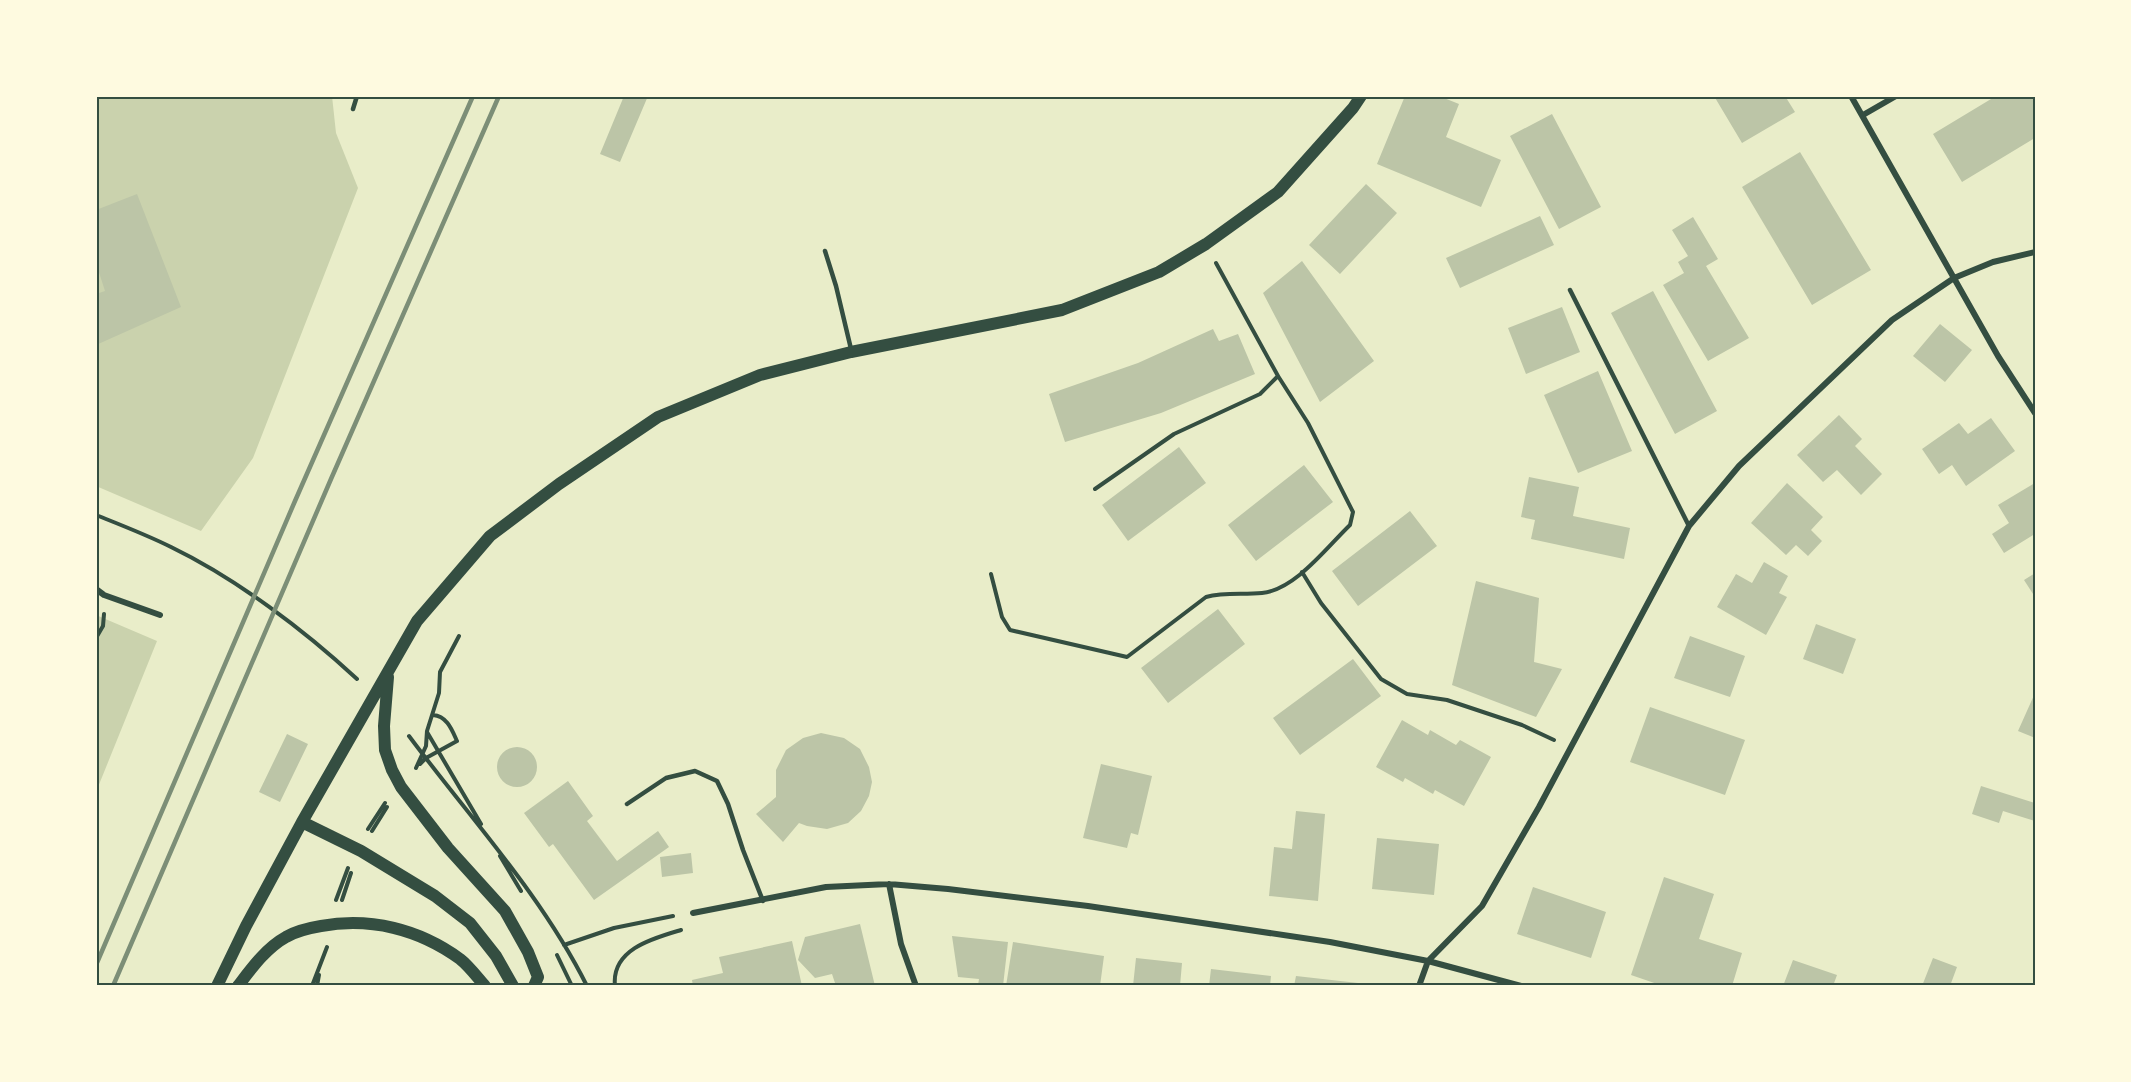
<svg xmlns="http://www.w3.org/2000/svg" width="2131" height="1082" viewBox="0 0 2131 1082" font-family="'Source Sans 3',sans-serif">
	<rect width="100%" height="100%" fill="#e9edc9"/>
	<!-- green -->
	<path fill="#cad2ad" d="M 96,96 L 332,96 L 336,133 L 358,188 L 253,458 L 201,531 L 96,486 Z
		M 96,615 L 157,641 L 96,792 Z"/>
	<!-- building -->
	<path fill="#bcc5a7" d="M 624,96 L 648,96 L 620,162 L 600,154 Z
		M 1405,96 L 1439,96 L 1459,104 L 1446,137 L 1501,160 L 1481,207 L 1377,164 Z
		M 1714,96 L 1785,96 L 1795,112 L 1742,143 Z
		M 1996,96 L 2035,96 L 2035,138 L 1962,182 L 1933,134 Z
		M 1552,114 L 1601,207 L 1559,229 L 1510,136 Z
		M 1800,152 L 1871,270 L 1812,305 L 1742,187 Z
		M 1366,184 L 1397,213 L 1340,274 L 1309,245 Z
		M 137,194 L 181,307 L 96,345 L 96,294 L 105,291 L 96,263 L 96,210 Z
		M 1540,216 L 1554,245 L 1460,288 L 1446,258 Z
		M 1693,217 L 1718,259 L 1706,266 L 1749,338 L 1708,361 L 1663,285 L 1684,273 L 1678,262 L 1688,256 L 1672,230 Z
		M 1302,261 L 1374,361 L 1320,402 L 1263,293 Z
		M 1653,291 L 1717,411 L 1675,434 L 1611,313 Z
		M 1562,307 L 1580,352 L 1526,374 L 1508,328 Z
		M 1940,324 L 1972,350 L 1945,382 L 1913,356 Z
		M 1213,329 L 1219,341 L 1238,334 L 1255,374 L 1161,413 L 1065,442 L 1049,394 L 1138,363 Z
		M 1598,371 L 1632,451 L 1578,473 L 1544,395 Z
		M 1839,415 L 1862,439 L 1855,446 L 1882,474 L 1861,495 L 1837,470 L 1823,482 L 1797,455 Z
		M 1991,418 L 2015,451 L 1966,486 L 1952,465 L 1939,474 L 1922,449 L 1959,423 L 1968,434 Z
		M 1179,447 L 1206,483 L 1128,541 L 1102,505 Z
		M 1304,465 L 1333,502 L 1256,561 L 1228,525 Z
		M 1529,477 L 1579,487 L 1573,516 L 1630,528 L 1624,559 L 1531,539 L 1535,520 L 1521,517 Z
		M 1787,483 L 1823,517 L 1811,530 L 1822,541 L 1808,556 L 1796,545 L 1786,555 L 1751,523 Z
		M 2035,483 L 2035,534 L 2004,553 L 1992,534 L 2009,523 L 1998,505 Z
		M 1410,511 L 1437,546 L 1358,606 L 1332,571 Z
		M 1764,562 L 1788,576 L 1779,593 L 1787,597 L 1766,635 L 1717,607 L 1736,574 L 1752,583 Z
		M 2035,573 L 2035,597 L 2024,580 Z
		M 1476,581 L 1539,598 L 1534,662 L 1562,669 L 1536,717 L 1452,685 Z
		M 1218,609 L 1245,644 L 1168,703 L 1141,668 Z
		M 1816,624 L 1856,639 L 1843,674 L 1803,659 Z
		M 1690,636 L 1745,656 L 1730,697 L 1674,678 Z
		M 1353,659 L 1381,696 L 1300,755 L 1273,718 Z
		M 2035,693 L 2035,738 L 2018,731 Z
		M 1650,707 L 1745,740 L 1725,795 L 1630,762 Z
		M 1402,720 L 1428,735 L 1430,730 L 1456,745 L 1460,740 L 1491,757 L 1464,806 L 1435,790 L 1433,794 L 1405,778 L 1403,782 L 1376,767 Z
		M 821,733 L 844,738 L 860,749 L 869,767 L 872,782 L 869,796 L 861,811 L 848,823 L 827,829 L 807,826 L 799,823 L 783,842 L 756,814 L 776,797 L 776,770 L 786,750 L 803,738 Z
		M 287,734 L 308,744 L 280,802 L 259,792 Z
		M497 767a20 20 0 1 1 40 0a20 20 0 1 1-40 0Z
		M 1101,764 L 1152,776 L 1138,835 L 1131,833 L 1127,848 L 1083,838 Z
		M 568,781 L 593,816 L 587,821 L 617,861 L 658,831 L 669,847 L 594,900 L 553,844 L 549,847 L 524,813 Z
		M 1981,786 L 2035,803 L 2035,821 L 2003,811 L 1999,823 L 1972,814 Z
		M 1296,811 L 1325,814 L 1318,901 L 1269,896 L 1274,847 L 1292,849 Z
		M 1377,838 L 1439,844 L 1434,895 L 1372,889 Z
		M 691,853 L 693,873 L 662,877 L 660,857 Z
		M 1664,877 L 1714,894 L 1699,939 L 1742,953 L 1732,986 L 1663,986 L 1631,975 Z
		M 1533,887 L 1606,912 L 1591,958 L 1517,934 Z
		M 860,924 L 875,986 L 836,986 L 832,974 L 815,978 L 798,960 L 805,937 Z
		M 952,936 L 1008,942 L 1003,986 L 978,985 L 979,979 L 958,977 Z
		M 792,941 L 802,986 L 693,986 L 692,980 L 723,973 L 719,957 Z
		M 1013,942 L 1104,956 L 1100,986 L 1006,986 Z
		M 1136,958 L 1182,963 L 1180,986 L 1133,986 Z
		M 1933,958 L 1957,967 L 1950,986 L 1922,986 Z
		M 1793,960 L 1837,975 L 1833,986 L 1783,986 Z
		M 1211,969 L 1271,976 L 1270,986 L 1209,986 Z
		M 1296,976 L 1358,983 L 1358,986 L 1294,986 Z"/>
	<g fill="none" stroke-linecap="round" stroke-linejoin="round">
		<!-- path -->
		<path stroke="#344e41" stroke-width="4" d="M 1095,489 L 1174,434 L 1260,394 L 1278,376
			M 96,515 C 121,525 147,535 171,547 C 237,579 304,630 357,679
			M 1302,572 L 1321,603 L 1381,679 L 1407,694 L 1447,700 L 1522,725 L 1554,740
			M 991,574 L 1002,617 L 1010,630 L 1127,657 L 1206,597 C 1225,592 1243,595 1262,593 C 1295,590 1327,547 1350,525 L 1353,512 L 1308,423 L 1278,376 L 1216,263
			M 96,638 L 103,626 L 104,614
			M 427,732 L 481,824
			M 409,736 C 470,818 541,894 587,986
			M 420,764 L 426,758 L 457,741 C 452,730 447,716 433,715
			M 416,768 L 426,746 L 427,731 L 439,693 L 440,672 L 459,636
			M 368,829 L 385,803
			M 372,831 L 387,807
			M 500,856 L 521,891
			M 336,900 L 348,868
			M 342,900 L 351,873
			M 564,945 L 614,928 L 673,916
			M 557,955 L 572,986
			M 312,986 L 327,947
			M 317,986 L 319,975
			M 615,986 C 611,949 654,938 681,930"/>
		<!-- service -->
		<path stroke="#344e41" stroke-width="4.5" d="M 353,109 L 357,96
			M 825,251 L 836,286 L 851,349
			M 1570,290 L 1689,526
			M 627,804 L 666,778 L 695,771 L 717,781 L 728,804 L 743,850 L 763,901"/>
		<!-- minor -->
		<path stroke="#344e41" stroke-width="6" d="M 1851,96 L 1998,356 L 2035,413
			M 1863,115 L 1896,96
			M 96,589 L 104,595 L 160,615
			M 889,884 L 901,944 L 916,986
			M 693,913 L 826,887 L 889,884 L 948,889 L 1088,906 L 1330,942 L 1428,961 L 1521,986
			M 1419,986 L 1428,961 L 1482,906 L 1539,807 L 1689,526 L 1739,466 L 1892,320 L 1954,278 L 1993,262 L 2035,252"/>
		<!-- secondary -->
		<path stroke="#344e41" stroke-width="12" d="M 388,677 L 384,726 L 385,750 L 392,770 L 401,787 L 448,848 L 505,911 L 528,952 L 538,977 L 534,986
			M 302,822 L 361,851 L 435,896 L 470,923 L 496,956 L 513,986
			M 217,986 L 246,926 L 302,822 L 417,621 L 490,536 L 559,484 L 658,417 L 760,375 L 851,352 L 1062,310 L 1159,272 L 1206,244 L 1278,192 L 1353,108 L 1361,96
			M 238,986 C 251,969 266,948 286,937 C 296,931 309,928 321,926 C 370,917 419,929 460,959 C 469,966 477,977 485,986"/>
		<!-- rail -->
		<path stroke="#7c8e77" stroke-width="4.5" d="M 96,965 L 295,501 L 473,96
			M 113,986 L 331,479 L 499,96"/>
	</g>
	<!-- border -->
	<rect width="2131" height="1082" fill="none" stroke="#fefae0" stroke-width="195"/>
	<rect x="98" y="98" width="1936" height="886" fill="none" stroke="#344e41" stroke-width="2"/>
</svg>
